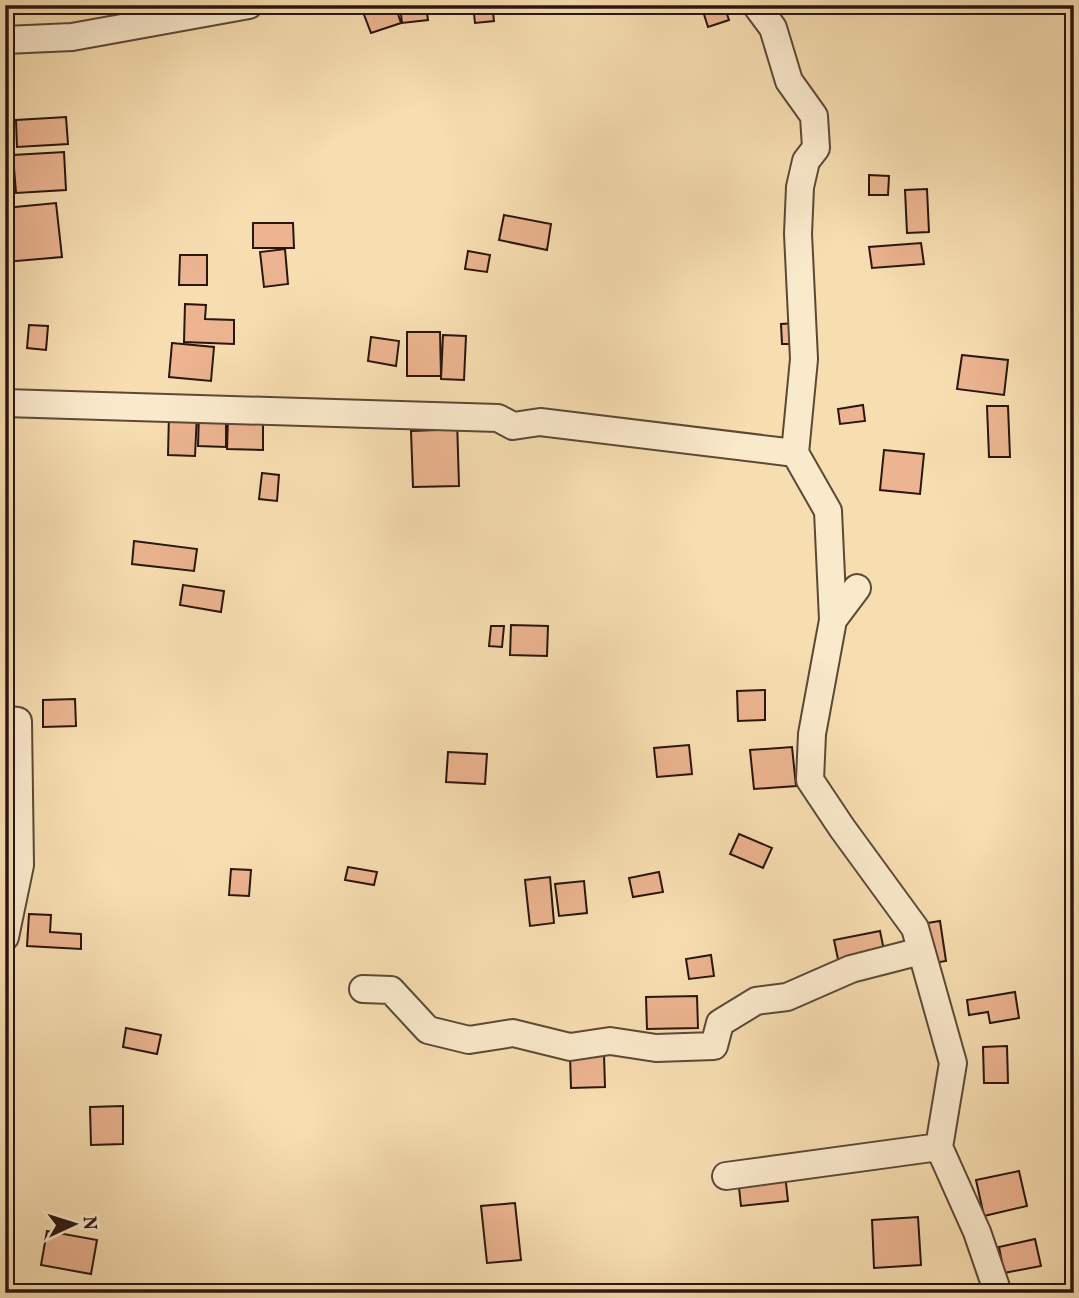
<svg xmlns="http://www.w3.org/2000/svg" width="1079" height="1298" viewBox="0 0 1079 1298" font-family="Vollkorn,serif">
	<rect width="100%" height="100%" fill="#f7deb1"/>
	<filter id="stains"><feTurbulence type="fractalNoise" baseFrequency=".00286" numOctaves="4"/><feColorMatrix values="0 0 0 0 .2 0 0 0 0 .09 0 0 0 0 .02 0 0 0 .5 -.17"/></filter>
	<radialGradient id="worn" r=".72"><stop offset=".6" stop-color="#630" stop-opacity="0"/><stop offset="1" stop-color="#630" stop-opacity=".3"/></radialGradient>
	<!-- building -->
	<path fill="#ecb490" stroke="#2a160d" stroke-width="2" d="M 383,5 L 395,5 L 401,23 L 371,33 L 363,12 Z
		M 400,5 L 426,5 L 428,20 L 402,23 Z
		M 473,5 L 492,5 L 494,21 L 475,23 Z
		M 701,5 L 724,5 L 729,20 L 708,27 Z
		M 66,117 L 68,144 L 17,147 L 16,120 Z
		M 64,152 L 66,190 L 16,193 L 13,155 Z
		M 869,175 L 889,176 L 888,195 L 869,195 Z
		M 927,189 L 929,232 L 907,233 L 905,190 Z
		M 56,203 L 62,257 L 5,262 L 5,208 Z
		M 504,215 L 551,224 L 547,250 L 499,240 Z
		M 253,223 L 293,223 L 294,248 L 253,248 Z
		M 921,243 L 924,264 L 872,268 L 869,247 Z
		M 285,249 L 288,284 L 264,287 L 260,252 Z
		M 468,251 L 490,255 L 487,272 L 465,269 Z
		M 180,255 L 207,255 L 207,285 L 179,285 Z
		M 185,304 L 206,305 L 205,319 L 234,320 L 234,344 L 184,342 Z
		M 797,323 L 798,344 L 782,344 L 781,324 Z
		M 29,325 L 48,326 L 46,350 L 27,348 Z
		M 407,332 L 440,332 L 441,376 L 407,376 Z
		M 443,335 L 466,336 L 464,380 L 441,379 Z
		M 371,337 L 399,341 L 396,366 L 368,361 Z
		M 172,343 L 214,347 L 211,381 L 169,377 Z
		M 962,355 L 1008,360 L 1004,395 L 957,389 Z
		M 863,405 L 865,421 L 840,424 L 838,409 Z
		M 987,406 L 1008,406 L 1010,457 L 989,457 Z
		M 169,413 L 197,414 L 195,456 L 168,455 Z
		M 199,415 L 226,416 L 226,447 L 198,446 Z
		M 228,418 L 263,419 L 263,450 L 227,449 Z
		M 457,419 L 459,486 L 413,487 L 411,431 L 436,430 L 436,420 Z
		M 884,450 L 924,454 L 920,494 L 880,490 Z
		M 262,473 L 279,475 L 277,501 L 259,499 Z
		M 134,541 L 197,549 L 194,571 L 132,564 Z
		M 183,585 L 224,591 L 221,612 L 180,605 Z
		M 511,625 L 548,626 L 547,656 L 510,655 Z
		M 491,626 L 504,626 L 502,647 L 489,646 Z
		M 765,690 L 765,720 L 738,721 L 737,691 Z
		M 75,699 L 76,726 L 43,727 L 43,700 Z
		M 689,745 L 692,774 L 657,777 L 654,748 Z
		M 792,747 L 796,786 L 754,789 L 750,750 Z
		M 448,752 L 487,754 L 485,784 L 446,782 Z
		M 739,834 L 772,848 L 763,868 L 730,854 Z
		M 348,867 L 377,872 L 374,885 L 345,880 Z
		M 231,869 L 251,870 L 249,896 L 229,895 Z
		M 659,872 L 663,892 L 633,897 L 629,878 Z
		M 550,877 L 554,923 L 530,926 L 525,880 Z
		M 584,881 L 587,913 L 559,916 L 555,884 Z
		M 29,914 L 51,915 L 50,932 L 81,934 L 81,949 L 27,946 Z
		M 940,921 L 946,961 L 927,964 L 921,924 Z
		M 880,931 L 885,955 L 839,964 L 834,940 Z
		M 711,955 L 714,976 L 689,979 L 686,959 Z
		M 1015,992 L 1019,1018 L 990,1023 L 988,1012 L 969,1015 L 967,1000 Z
		M 697,996 L 698,1028 L 647,1029 L 646,997 Z
		M 126,1028 L 161,1035 L 157,1054 L 123,1047 Z
		M 1007,1046 L 1008,1083 L 984,1083 L 983,1047 Z
		M 604,1054 L 605,1087 L 571,1088 L 570,1055 Z
		M 123,1106 L 123,1144 L 91,1145 L 90,1107 Z
		M 1019,1171 L 1027,1206 L 984,1216 L 976,1180 Z
		M 785,1174 L 788,1201 L 741,1206 L 738,1178 Z
		M 515,1203 L 521,1260 L 487,1263 L 481,1206 Z
		M 918,1217 L 921,1265 L 874,1268 L 872,1220 Z
		M 47,1231 L 97,1240 L 91,1274 L 41,1265 Z
		M 1035,1239 L 1041,1266 L 1004,1273 L 999,1247 Z
		M 1054,1284 L 1056,1293 L 1026,1293 Z
		M 926,1286 L 927,1293 L 867,1293 L 867,1289 Z"/>
	<g fill="none" stroke-linecap="round" stroke-linejoin="round">
		<!-- minor casing -->
		<g stroke="#5d4836" stroke-width="30">
			<path id="minor" d="M 756,5 L 773,28 L 789,81 L 814,116 L 816,148 L 806,161 L 800,187 L 798,234 L 804,359 L 795,453 L 828,511 L 833,620
				M 5,40 L 72,37 L 249,5
				M 5,403 L 498,418 L 513,426 L 540,422 L 795,453
				M 857,588 L 833,620 L 812,734 L 810,780 L 842,828 L 915,928 L 953,1063 L 939,1147 L 977,1232 L 998,1293
				M 5,719 L 18,721 L 20,865 L 5,937
				M 363,989 L 391,990 L 428,1030 L 469,1040 L 513,1033 L 570,1047 L 610,1041 L 656,1048 L 714,1046 L 720,1023 L 756,1001 L 787,997 L 851,969 L 921,951
				M 726,1176 L 939,1147"/>
		</g>
		<!-- minor -->
		<use href="#minor" stroke="#faeacc" stroke-width="26"/>
	</g>
	<!-- margin -->
	<rect width="1079" height="1298" fill="none" stroke="#f7deb1" stroke-width="28"/>
	<rect x="7" y="7" width="1065" height="1284" fill="none" stroke="#2a160d" stroke-width="3.5"/>
	<rect x="14" y="14" width="1051" height="1270" fill="none" stroke="#2a160d" stroke-width="2"/>
	<!-- north arrow -->
	<g transform="translate(74 1224) rotate(86)" stroke="#faeacc" stroke-width="5" paint-order="stroke">
	<path d="M0-5L12 26L0 18L-12 26Z" fill="#2a160d"/>
	<text y="-10" font-size="19" font-weight="bold" text-anchor="middle" fill="#2a160d">N</text>
	</g>
	<rect width="100%" height="100%" filter="url(#stains)"/>
	<rect width="100%" height="100%" fill="url(#worn)"/>
</svg>
